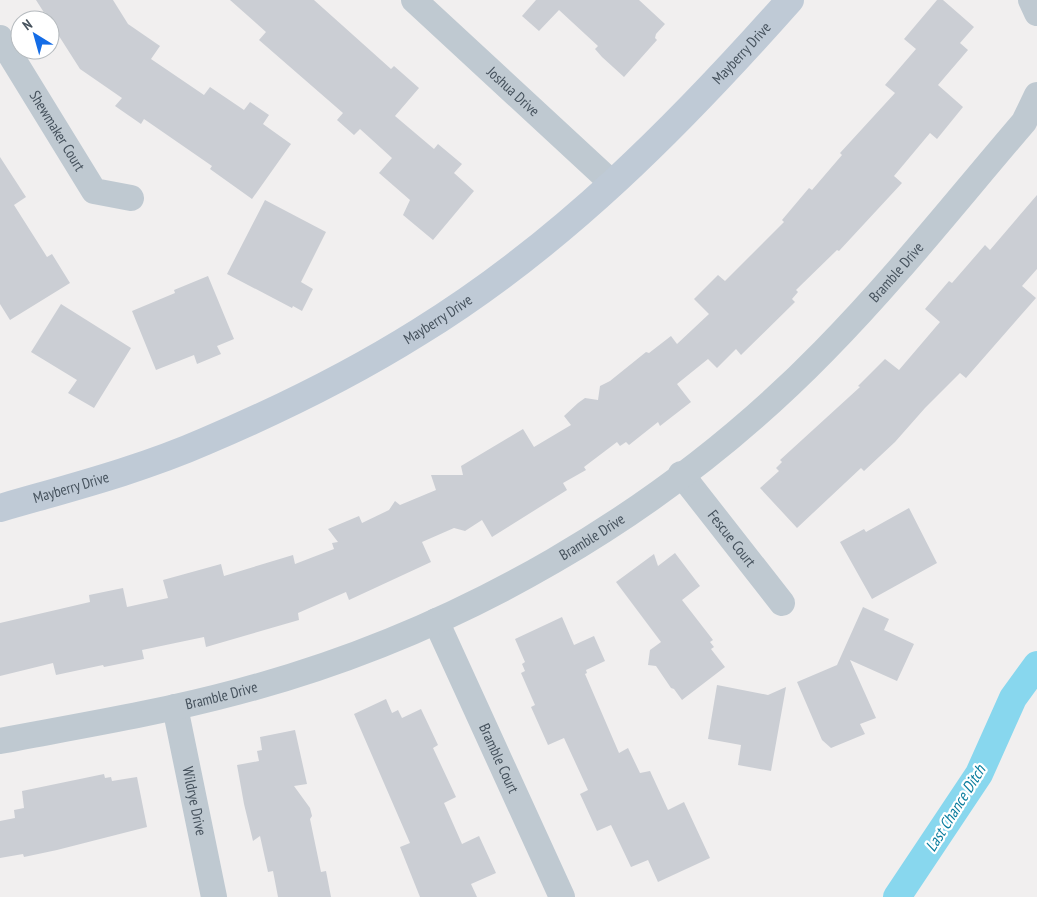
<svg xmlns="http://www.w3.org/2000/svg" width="1037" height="897" viewBox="0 0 1037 897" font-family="'PT Sans Narrow',sans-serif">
	<rect width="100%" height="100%" fill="#f1efef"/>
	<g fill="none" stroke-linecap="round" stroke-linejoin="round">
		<!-- canal -->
		<path stroke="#88d7ee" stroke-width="28" d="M 897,897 L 979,774 L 1013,698 L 1037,665"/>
	</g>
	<!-- building -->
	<path fill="#cbced4" d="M 36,0 L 113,0 L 128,24 L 160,46 L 151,59 L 204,95 L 210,87 L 244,110 L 250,102 L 269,115 L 263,124 L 291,144 L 252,199 L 210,169 L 212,166 L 144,119 L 141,124 L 115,106 L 122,98 L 80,69 Z
		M 230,0 L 314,0 L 391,69 L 394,66 L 419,88 L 395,116 L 434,149 L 438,144 L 462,164 L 454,173 L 474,191 L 433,240 L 403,215 L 410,200 L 379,173 L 392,158 L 360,129 L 354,135 L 337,120 L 343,113 L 259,40 L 266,32 Z
		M 536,0 L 639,0 L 665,24 L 656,34 L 655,38 L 657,40 L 624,77 L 602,57 L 595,49 L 598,46 L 559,10 L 539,31 L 522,16 Z
		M 937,0 L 943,0 L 974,27 L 960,43 L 968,50 L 938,85 L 963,107 L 937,139 L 930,133 L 894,176 L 902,183 L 839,251 L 837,250 L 796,290 L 798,292 L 792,299 L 795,302 L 741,355 L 736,349 L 717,368 L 708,359 L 677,384 L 691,402 L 660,426 L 658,422 L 629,445 L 626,442 L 620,446 L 617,442 L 584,467 L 586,470 L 563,483 L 567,490 L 492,537 L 482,520 L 465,531 L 454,528 L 422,542 L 431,562 L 349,600 L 346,592 L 298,613 L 299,620 L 206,647 L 204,637 L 142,650 L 144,659 L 104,667 L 103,665 L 56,675 L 53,663 L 0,676 L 0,623 L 90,602 L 89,595 L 123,588 L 127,607 L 168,598 L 163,580 L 221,564 L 224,576 L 293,555 L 295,564 L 334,549 L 332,543 L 338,542 L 328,529 L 359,516 L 362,523 L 389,510 L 395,501 L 400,505 L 436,490 L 431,475 L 463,475 L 461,466 L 523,429 L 534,447 L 571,425 L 564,416 L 578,403 L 585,398 L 598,400 L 600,386 L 610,381 L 646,352 L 649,353 L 671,336 L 677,344 L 709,314 L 694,299 L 718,275 L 725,281 L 784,222 L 782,220 L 809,188 L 812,190 L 842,155 L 840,153 L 895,93 L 885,85 L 916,49 L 904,39 Z
		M 0,157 L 26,197 L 14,205 L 47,257 L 52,254 L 70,283 L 10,320 L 0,304 Z
		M 1037,195 L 1037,269 L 1022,286 L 1036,298 L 966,378 L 960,373 L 925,408 L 895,442 L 864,471 L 861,468 L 797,528 L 760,488 L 779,471 L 776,468 L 782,462 L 780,460 L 860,387 L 858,386 L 885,359 L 899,370 L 940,322 L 925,309 L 949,281 L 952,283 L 985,245 L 990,250 Z
		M 265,200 L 326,232 L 301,282 L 313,289 L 302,311 L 293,306 L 292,308 L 227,274 Z
		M 208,276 L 234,339 L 217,346 L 221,354 L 197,364 L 194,355 L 156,370 L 132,311 L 175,293 L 174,290 Z
		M 61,304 L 131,348 L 94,408 L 68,393 L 77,380 L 31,352 Z
		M 909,508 L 937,563 L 872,599 L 840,542 L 864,529 L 866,532 Z
		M 675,553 L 700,586 L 682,600 L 713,640 L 710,642 L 714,647 L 711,649 L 725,667 L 682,700 L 674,689 L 671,688 L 656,666 L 648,665 L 650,650 L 661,642 L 616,582 L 654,554 L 658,566 Z
		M 863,607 L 889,619 L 884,630 L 914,644 L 897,681 L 850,660 L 876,718 L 860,724 L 865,734 L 831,748 L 822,740 L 797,682 L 837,665 Z
		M 562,617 L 574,645 L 594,636 L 605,661 L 586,670 L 587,673 L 585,674 L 619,753 L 628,748 L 640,773 L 650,771 L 668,810 L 684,802 L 710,858 L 658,882 L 648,860 L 631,867 L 611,825 L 597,831 L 580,794 L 588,790 L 564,738 L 548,745 L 531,707 L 535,705 L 521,673 L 525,671 L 522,664 L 525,662 L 515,639 Z
		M 717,685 L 768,695 L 786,687 L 771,771 L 738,765 L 741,745 L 708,739 Z
		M 386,699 L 392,713 L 398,710 L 402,718 L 421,709 L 438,745 L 433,748 L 456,797 L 444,803 L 462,844 L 479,836 L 496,873 L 471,884 L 477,897 L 420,897 L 400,847 L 410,843 L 354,714 Z
		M 295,730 L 307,784 L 294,786 L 310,808 L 312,816 L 310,819 L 321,872 L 326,871 L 331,897 L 278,897 L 273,871 L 268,872 L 260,836 L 253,841 L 244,804 L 237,765 L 259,761 L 257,751 L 262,750 L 260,737 Z
		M 104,774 L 105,778 L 111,777 L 112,781 L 137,777 L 147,827 L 57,850 L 24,857 L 23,854 L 0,858 L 0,821 L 15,818 L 14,810 L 24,808 L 22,791 Z"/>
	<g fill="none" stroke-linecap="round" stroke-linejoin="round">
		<!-- street -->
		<g stroke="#bfc9d1" stroke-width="26">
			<path id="s1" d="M 414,0 L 613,184"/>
			<path d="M 1031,0 L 1037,13"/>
			<path id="s2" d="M 0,38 L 94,191 L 131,198"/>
			<path id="s3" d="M 681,474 L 782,603"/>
			<path id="s4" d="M 436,621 L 562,897"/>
			<path id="s5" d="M 175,707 L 214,897"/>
			<path id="s6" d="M 0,741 C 79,726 159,713 237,692 C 457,634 665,514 824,351 C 895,279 958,199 1024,122 L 1037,95"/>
		</g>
		<!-- secondary -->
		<path stroke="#bfcad6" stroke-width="28" id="s7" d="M 0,508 C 69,488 140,470 206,441 C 279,410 352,374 419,332 C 562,244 680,124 790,0"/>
	</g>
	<g text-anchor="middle" stroke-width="4.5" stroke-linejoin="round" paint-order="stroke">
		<!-- street labels -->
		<g font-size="15" fill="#46525d" stroke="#fff">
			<text dy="5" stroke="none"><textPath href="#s7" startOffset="884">Mayberry Drive</textPath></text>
			<text dy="5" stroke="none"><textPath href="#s1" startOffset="135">Joshua Drive</textPath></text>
			<text dy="5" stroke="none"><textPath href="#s2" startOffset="109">Shewmaker Court</textPath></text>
			<text dy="5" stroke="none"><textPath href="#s6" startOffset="1036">Bramble Drive</textPath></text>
			<text dy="5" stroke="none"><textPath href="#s7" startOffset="479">Mayberry Drive</textPath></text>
			<text dy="5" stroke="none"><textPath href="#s7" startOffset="74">Mayberry Drive</textPath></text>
			<text dy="5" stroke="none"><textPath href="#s6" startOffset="631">Bramble Drive</textPath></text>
			<text dy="5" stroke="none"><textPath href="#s3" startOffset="82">Fescue Court</textPath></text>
			<text dy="5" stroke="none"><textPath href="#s6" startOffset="226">Bramble Drive</textPath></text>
			<text dy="5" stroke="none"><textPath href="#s4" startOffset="151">Bramble Court</textPath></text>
			<text dy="5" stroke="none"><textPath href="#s5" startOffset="96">Wildrye Drive</textPath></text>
		</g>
		<!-- water labels -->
		<g font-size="16" font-style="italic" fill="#097c9d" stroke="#fff">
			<text transform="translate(955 808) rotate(-58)" y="6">Last Chance Ditch</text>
		</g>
	</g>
	<!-- north arrow -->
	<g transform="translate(35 35) rotate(323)"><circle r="24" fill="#ffffff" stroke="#b5babe"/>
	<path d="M0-4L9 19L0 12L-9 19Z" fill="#146ce6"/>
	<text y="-8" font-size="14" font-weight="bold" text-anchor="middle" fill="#46525d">N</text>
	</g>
</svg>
